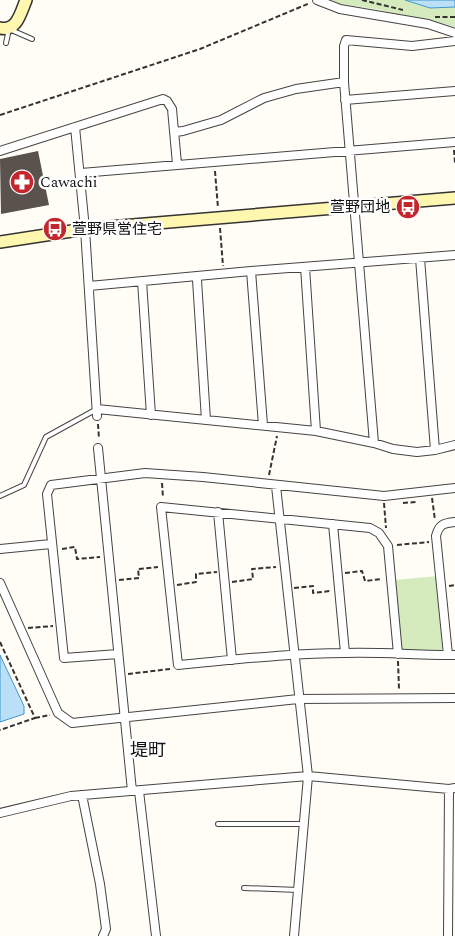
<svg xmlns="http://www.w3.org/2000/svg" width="455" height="936" viewBox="0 0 455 936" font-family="Spectral,'Noto Sans JP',serif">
	<rect width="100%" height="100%" fill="#fffdf5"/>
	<!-- green -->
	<path fill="#d5ebbd" d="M 331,0 L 455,0 L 455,27 L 375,9 L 340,4 Z
		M 438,576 L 445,646 L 439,652 L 404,651 L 400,647 L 394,580 Z"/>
	<!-- water -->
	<path fill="#b9e0f7" stroke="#3f96cf" d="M 405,0 L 455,0 L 455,7 L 430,8 Z
		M 0,655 L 24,706 L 24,714 L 0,722 Z"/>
	<!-- building -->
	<path fill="#5a524d" d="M 38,151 L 49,205 L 1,214 L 0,159 Z"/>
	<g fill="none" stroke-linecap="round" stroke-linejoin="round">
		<!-- lane casing -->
		<g stroke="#444" stroke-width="6">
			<path id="lane" d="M 6,43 L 9,29 L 32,39
				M 0,496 L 24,485 L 46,437 L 97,409
				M 218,824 L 304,824
				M 244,888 L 298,890"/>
		</g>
		<!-- street casing -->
		<g stroke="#444" stroke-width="10">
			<path id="street" d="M 317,0 L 340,9 L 428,24 L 455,33
				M 345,100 L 455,91
				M 75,127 L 85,229 L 97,416
				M 175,132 L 183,131 L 221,120 L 264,98 L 296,89 L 344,82
				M 0,151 L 163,99 L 167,101 L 172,109 L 177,164
				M 81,173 L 455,142
				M 420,258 L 435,450
				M 305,267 L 316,431
				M 251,271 L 263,425
				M 197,280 L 206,420
				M 142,281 L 151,415
				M 89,286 L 251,271 L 455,255
				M 97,409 L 316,431 L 374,443 L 393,449 L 417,452 L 435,450 L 455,445
				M 374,443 L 344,82 L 344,46 L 346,40 L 412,46 L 455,41
				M 98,448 L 132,791
				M 276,486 L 308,776 L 294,936
				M 218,512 L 232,660
				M 333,524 L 345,653
				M 0,549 L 51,544
				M 0,583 L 58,713 L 72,723 L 298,699 L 455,698
				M 118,654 L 64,658 L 47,494 L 51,485 L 145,473 L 203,477 L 384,496 L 455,488
				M 398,654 L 388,546 L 379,533 L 370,528 L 161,507 L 178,665 C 233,660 289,653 345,653 C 381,652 418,655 455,655
				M 448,655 L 436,536 C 439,524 444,523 455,522
				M 139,791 L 156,936
				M 82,795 L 100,884 L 106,929 L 103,936
				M 0,813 L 71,796 L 308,776 L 449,789 L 455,788
				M 448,936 L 449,789"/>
		</g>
		<!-- secondary casing -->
		<g stroke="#333" stroke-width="14">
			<path id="secondary" d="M 0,28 C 17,32 21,12 26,0
				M 0,242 L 85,229 L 455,198"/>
		</g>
		<!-- path -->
		<path stroke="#333" stroke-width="2" stroke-dasharray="5 2.5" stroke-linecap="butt" d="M 362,0 L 403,10
			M 435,17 L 455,17
			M 0,115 L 200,49 L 310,3
			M 454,150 L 455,163
			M 215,171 L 218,208
			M 220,228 L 223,266
			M 98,424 L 99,439
			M 269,475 L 277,436
			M 162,483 L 163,498
			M 432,498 L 435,520
			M 384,503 L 386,528
			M 403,503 L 416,502
			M 397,545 L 429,542
			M 62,549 L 75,547 L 77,559 L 100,557
			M 345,573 L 362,571 L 365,581 L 382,579
			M 119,580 L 139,578 L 138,569 L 158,567
			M 232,582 L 253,579 L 252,569 L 276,567
			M 177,585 L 196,582 L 196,574 L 217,572
			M 449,586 L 455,585
			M 294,588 L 313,586 L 313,593 L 330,591
			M 28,628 L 53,626
			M 0,642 L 35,718 L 0,730
			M 398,661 L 399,689
			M 128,674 L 170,669
			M 35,718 L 50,715"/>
		<!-- lane -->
		<use href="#lane" stroke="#fff" stroke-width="4"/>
		<!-- street -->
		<use href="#street" stroke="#fff" stroke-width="8"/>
		<!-- secondary -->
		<use href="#secondary" stroke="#fff6b0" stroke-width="11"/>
	</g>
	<!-- icons -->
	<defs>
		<g id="pharmacy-disc" transform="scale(1.25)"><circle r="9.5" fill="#c4262e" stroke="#fff"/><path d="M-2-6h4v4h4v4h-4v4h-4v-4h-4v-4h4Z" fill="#fff"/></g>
		<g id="bus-disc" transform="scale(1.25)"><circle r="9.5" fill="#c4262e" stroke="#fff"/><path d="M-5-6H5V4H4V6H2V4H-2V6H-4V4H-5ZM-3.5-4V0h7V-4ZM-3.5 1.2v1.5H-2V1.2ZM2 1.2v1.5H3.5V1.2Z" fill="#fff"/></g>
	</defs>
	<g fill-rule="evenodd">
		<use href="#pharmacy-disc" x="22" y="182"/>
		<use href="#bus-disc" x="408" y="207"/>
		<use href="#bus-disc" x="55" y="229"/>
	</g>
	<g text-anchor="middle" stroke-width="5" stroke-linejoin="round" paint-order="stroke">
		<!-- poi labels -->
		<g font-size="15" fill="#111" stroke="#fff" text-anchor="start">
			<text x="40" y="187">Cawachi</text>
			<text x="390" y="212" text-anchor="end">萱野団地</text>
			<text x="72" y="234">萱野県営住宅</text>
		</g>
		<!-- quarter labels -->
		<g font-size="18" fill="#111" stroke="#fff">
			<text x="148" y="756">堤町</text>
		</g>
	</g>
</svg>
